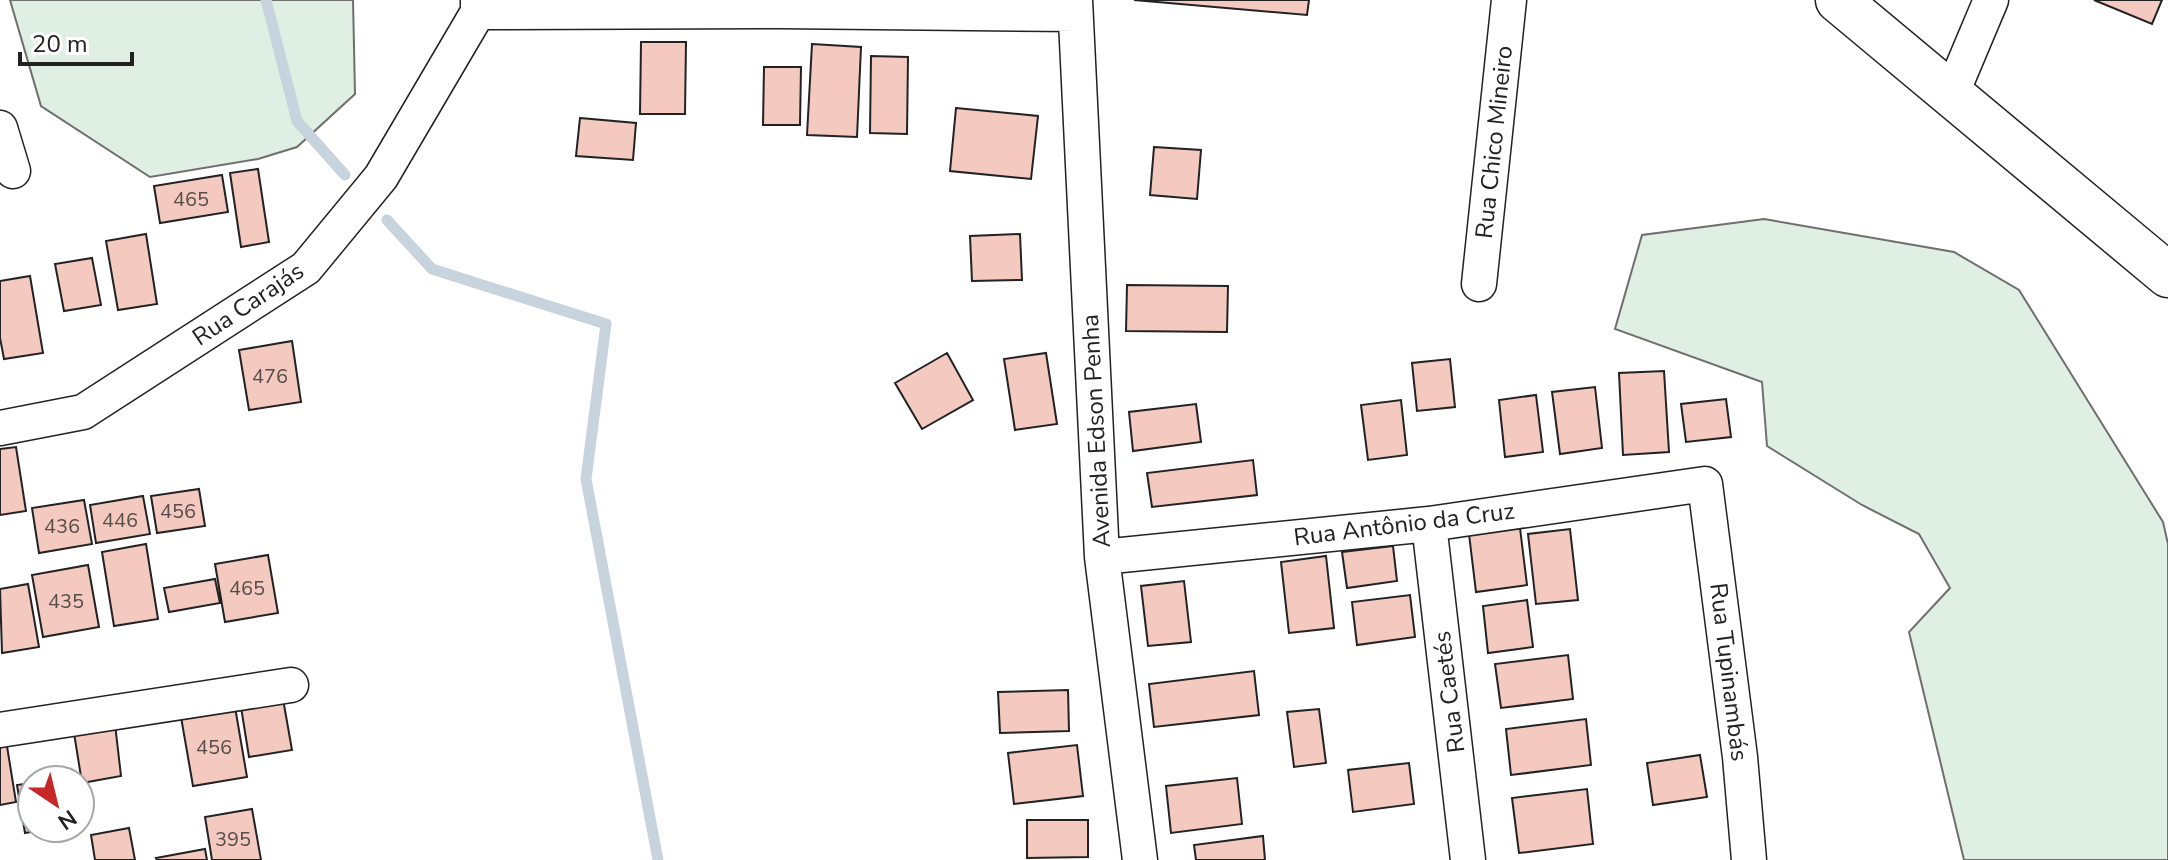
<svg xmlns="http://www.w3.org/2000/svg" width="2168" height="860" viewBox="0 0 2168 860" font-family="'Nunito Sans',sans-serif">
	<rect width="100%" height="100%" fill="#fff"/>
	<!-- green -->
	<path fill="#e0efe3" stroke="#6f6f6f" stroke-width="2" d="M 10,0 L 353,0 L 355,94 L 297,147 L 258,159 L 150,177 L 41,106 Z
		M 1764,219 L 1954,252 L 2019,290 L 2163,522 L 2168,544 L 2168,860 L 1964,860 L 1909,632 L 1950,588 L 1919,534 L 1862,505 L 1767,446 L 1762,382 L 1615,329 L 1642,235 Z"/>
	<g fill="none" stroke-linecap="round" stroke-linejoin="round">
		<!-- stream -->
		<path stroke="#c7d3dd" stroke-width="11" d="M 266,0 L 297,121 L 345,175
			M 387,220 L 432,269 L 606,324 L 586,479 L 658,860"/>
	</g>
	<!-- building -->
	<path fill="#f3c9c0" stroke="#222" stroke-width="2" d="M 1134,0 L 1309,0 L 1307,15 Z
		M 2094,0 L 2162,0 L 2152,24 Z
		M 641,42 L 686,42 L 685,114 L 640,114 Z
		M 812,44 L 861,47 L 857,137 L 807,135 Z
		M 871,56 L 908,57 L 907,134 L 870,133 Z
		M 764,67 L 801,67 L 800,125 L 763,125 Z
		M 956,108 L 1038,116 L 1031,179 L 950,171 Z
		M 580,118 L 636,123 L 633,160 L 576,156 Z
		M 1154,147 L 1201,150 L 1197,199 L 1150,195 Z
		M 258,169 L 269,242 L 241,247 L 230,173 Z
		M 222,175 L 228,212 L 160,223 L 154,186 Z
		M 146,234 L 157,304 L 118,310 L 106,241 Z
		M 1020,234 L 1022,280 L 972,281 L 970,236 Z
		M 92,258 L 101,305 L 64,311 L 55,264 Z
		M 30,276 L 43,353 L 4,359 L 0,338 L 0,281 Z
		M 1127,285 L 1228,286 L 1227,332 L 1126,331 Z
		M 292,341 L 301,402 L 249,410 L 239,350 Z
		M 947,353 L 973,400 L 922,429 L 895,383 Z
		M 1046,353 L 1057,424 L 1015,430 L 1004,359 Z
		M 1450,359 L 1455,407 L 1417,411 L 1412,363 Z
		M 1664,371 L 1669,452 L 1623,455 L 1619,373 Z
		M 1595,387 L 1602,448 L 1560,454 L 1552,392 Z
		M 1536,395 L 1543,452 L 1505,457 L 1499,400 Z
		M 1726,399 L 1731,437 L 1686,442 L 1681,404 Z
		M 1401,400 L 1407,455 L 1368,460 L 1361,405 Z
		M 1196,404 L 1201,442 L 1133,451 L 1129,412 Z
		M 16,447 L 26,511 L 0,515 L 0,449 Z
		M 1253,460 L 1257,495 L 1152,507 L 1147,473 Z
		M 199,489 L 205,526 L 157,533 L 151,496 Z
		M 143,496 L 150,534 L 96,543 L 90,505 Z
		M 84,500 L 92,544 L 39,553 L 32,508 Z
		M 1520,528 L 1527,585 L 1476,592 L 1469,534 Z
		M 1570,529 L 1578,600 L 1536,604 L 1528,534 Z
		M 146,544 L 158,619 L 114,626 L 102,552 Z
		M 1393,546 L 1397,581 L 1347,588 L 1342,552 Z
		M 268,555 L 278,613 L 225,622 L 215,564 Z
		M 1326,556 L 1334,628 L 1289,633 L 1281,562 Z
		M 88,565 L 99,627 L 43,637 L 32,575 Z
		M 215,579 L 220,603 L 169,612 L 164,588 Z
		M 1184,581 L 1191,642 L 1148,646 L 1141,586 Z
		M 28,584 L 39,647 L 2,653 L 0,589 Z
		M 1410,595 L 1415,637 L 1357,645 L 1352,602 Z
		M 1527,600 L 1533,647 L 1488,653 L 1483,606 Z
		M 1568,655 L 1573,699 L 1501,708 L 1495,664 Z
		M 1254,671 L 1259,715 L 1154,727 L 1149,684 Z
		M 1068,690 L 1069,731 L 1000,733 L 998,692 Z
		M 283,699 L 292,750 L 249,757 L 241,707 Z
		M 235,707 L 247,777 L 193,786 L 181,717 Z
		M 1319,709 L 1326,763 L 1294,767 L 1287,712 Z
		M 1586,719 L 1591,765 L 1511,775 L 1506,729 Z
		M 115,724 L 121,776 L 82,783 L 74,733 Z
		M 6,740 L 16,802 L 0,805 L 0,742 Z
		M 1077,745 L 1083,796 L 1014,804 L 1008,753 Z
		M 1700,755 L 1707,797 L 1653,805 L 1647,763 Z
		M 1409,763 L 1414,804 L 1353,812 L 1348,770 Z
		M 1237,778 L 1242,824 L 1171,833 L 1166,786 Z
		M 32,783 L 32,828 L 52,828 L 25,833 L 17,785 Z
		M 1587,789 L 1593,844 L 1519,853 L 1512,798 Z
		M 252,809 L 261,860 L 212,860 L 205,817 Z
		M 1027,820 L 1088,820 L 1088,857 L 1027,858 Z
		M 129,828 L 135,860 L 95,860 L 91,835 Z
		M 1263,836 L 1265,860 L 1196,860 L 1194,845 Z
		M 205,849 L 207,860 L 157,860 L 156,858 Z"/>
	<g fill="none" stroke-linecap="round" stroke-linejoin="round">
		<!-- street casing -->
		<g stroke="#222" stroke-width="37">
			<path id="street" d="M 1075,0 L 1102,557 L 1140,860
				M 478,12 L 779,11 L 1075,14
				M 1951,95 L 1991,0
				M 0,128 L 13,171
				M 1479,284 L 1509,0
				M 0,428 L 83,412 L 306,268 L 381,177 L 478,12 L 478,0
				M 1429,524 L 1468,860
				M 1102,557 L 1429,524 L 1705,484 L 1740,757 L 1749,860
				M 0,730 L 291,685"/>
		</g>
		<!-- secondary casing -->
		<g stroke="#222" stroke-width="47">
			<path id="secondary" d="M 1838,0 L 2168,275"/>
		</g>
		<!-- street -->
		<use href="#street" stroke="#fff" stroke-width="34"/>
		<!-- secondary -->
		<use href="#secondary" stroke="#fff" stroke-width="44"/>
	</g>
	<g text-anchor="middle" stroke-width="6" stroke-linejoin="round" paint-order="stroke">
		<!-- number labels -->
		<g font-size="20" fill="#564c4a">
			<text x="191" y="206">465</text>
			<text x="270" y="383">476</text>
			<text x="178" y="518">456</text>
			<text x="120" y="527">446</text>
			<text x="62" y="533">436</text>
			<text x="247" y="595">465</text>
			<text x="66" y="608">435</text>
			<text x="214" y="754">456</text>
			<text x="233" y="846">395</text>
		</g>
		<!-- street labels -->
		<g font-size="24" fill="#222" stroke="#fff">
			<text transform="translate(1494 142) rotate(-84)" y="8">Rua Chico Mineiro</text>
			<text transform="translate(248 304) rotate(-34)" y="8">Rua Carajás</text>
			<text transform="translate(1096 431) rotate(-93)" y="8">Avenida Edson Penha</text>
			<text transform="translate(1404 524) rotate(-7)" y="8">Rua Antônio da Cruz</text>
			<text transform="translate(1729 672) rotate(83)" y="8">Rua Tupinambás</text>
			<text transform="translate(1449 692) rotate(-97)" y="8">Rua Caetés</text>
		</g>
	</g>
	<!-- north arrow -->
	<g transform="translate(56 804) rotate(145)"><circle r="38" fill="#ffffff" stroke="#a7a7a7" stroke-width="2"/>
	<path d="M0-6L14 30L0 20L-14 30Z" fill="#c62828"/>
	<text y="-12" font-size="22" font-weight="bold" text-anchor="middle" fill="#222222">N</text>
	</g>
	<!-- scale -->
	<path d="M20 52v12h112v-12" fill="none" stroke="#222222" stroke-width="4"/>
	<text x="32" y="52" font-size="24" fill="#222222" stroke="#ffffff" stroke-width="6" paint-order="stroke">20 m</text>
</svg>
